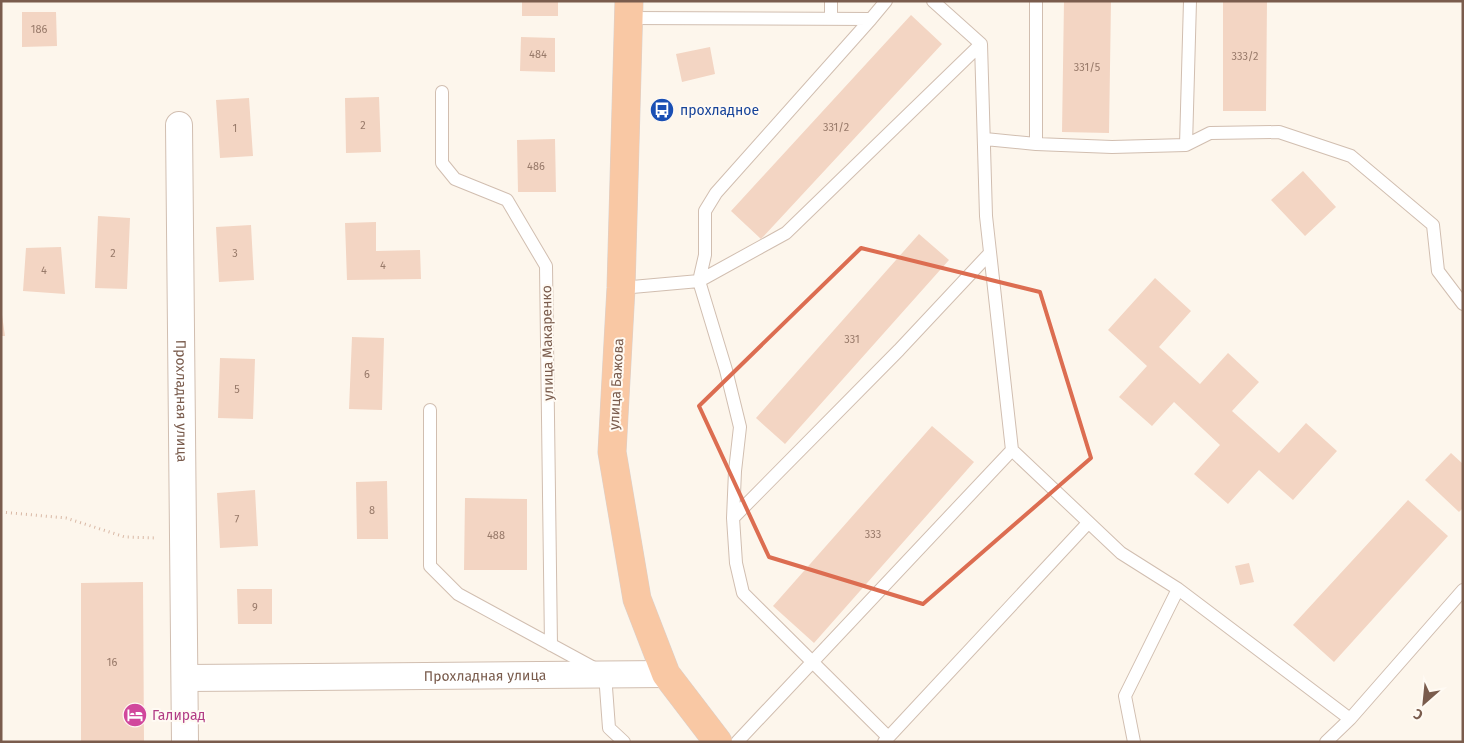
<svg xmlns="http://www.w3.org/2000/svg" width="1464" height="743" viewBox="0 0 1464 743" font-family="'Fira Sans',sans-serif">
	<rect width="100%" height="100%" fill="#fdf6ec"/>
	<!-- building -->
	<path fill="#f3d5c3" d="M 522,1 L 558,1 L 558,16 L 522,16 Z
		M 1064,1 L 1111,1 L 1109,133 L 1062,132 Z
		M 1223,1 L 1267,1 L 1266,111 L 1223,111 Z
		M 22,12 L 56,12 L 57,46 L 22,47 Z
		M 911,15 L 942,44 L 761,239 L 731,211 Z
		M 521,37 L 555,38 L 555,72 L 520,71 Z
		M 710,47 L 715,74 L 682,82 L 676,54 Z
		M 379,97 L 381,152 L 346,153 L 345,98 Z
		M 249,98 L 253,156 L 220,158 L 216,100 Z
		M 555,139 L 556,192 L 518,192 L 517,140 Z
		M 1303,171 L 1336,207 L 1305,236 L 1271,200 Z
		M 98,216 L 130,218 L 127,289 L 95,288 Z
		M 376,222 L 376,251 L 420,250 L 421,279 L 347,280 L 345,223 Z
		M 251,225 L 254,280 L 219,282 L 216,227 Z
		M 919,234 L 949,260 L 785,444 L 756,418 Z
		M 61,247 L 65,294 L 23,291 L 26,248 Z
		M 1155,278 L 1191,311 L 1159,347 L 1200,384 L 1228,353 L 1259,382 L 1232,411 L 1279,453 L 1306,423 L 1337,451 L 1293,500 L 1259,470 L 1228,504 L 1194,474 L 1220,445 L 1174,402 L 1152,426 L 1119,397 L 1147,366 L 1108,330 Z
		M 1,315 L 2,315 L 5,336 L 1,336 Z
		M 352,337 L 384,338 L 382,410 L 349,409 Z
		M 220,358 L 255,359 L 253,419 L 218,418 Z
		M 932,426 L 974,462 L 814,643 L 773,606 Z
		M 1451,453 L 1463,464 L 1463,508 L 1459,512 L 1425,480 Z
		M 387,481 L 388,539 L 357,539 L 356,482 Z
		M 255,490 L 258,546 L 220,548 L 217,493 Z
		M 465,498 L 527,499 L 527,570 L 464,570 Z
		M 1408,500 L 1448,536 L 1334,662 L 1293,625 Z
		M 1249,563 L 1254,582 L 1240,585 L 1235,566 Z
		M 143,582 L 144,742 L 81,742 L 81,583 Z
		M 237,589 L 272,589 L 272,624 L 238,624 Z"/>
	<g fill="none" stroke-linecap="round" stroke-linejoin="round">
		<!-- service casing -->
		<g stroke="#d1beb0" stroke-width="14">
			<path id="service" d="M 933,1 L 981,44 L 986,216 L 1012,450 L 1121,553 L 1178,589 L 1350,719
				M 1036,1 L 1036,144
				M 628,18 L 871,19 L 886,1
				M 831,19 L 831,1
				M 871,19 L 716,193 L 705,211 L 705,255 L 699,281 L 726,370 L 740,427 L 735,471 L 733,518 L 899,350 L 990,253
				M 442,92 L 442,163 L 455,179 L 507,200 L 546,266 L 551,645
				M 985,139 L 1036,144 L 1112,147 L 1186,145 L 1210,133 L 1279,132 L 1351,156 L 1433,225 L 1438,271 L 1463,304
				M 1186,145 L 1190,1
				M 621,288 L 699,281 L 786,233 L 981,44
				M 430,410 L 430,566 L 458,594 L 605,674 L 609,728 L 624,742
				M 733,518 L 736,563 L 743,593 L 888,737
				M 737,742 L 1012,450
				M 884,742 L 1088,523
				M 1134,742 L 1125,696 L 1178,589
				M 1326,742 L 1350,719 L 1463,590"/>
		</g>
		<!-- minor casing -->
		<g stroke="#d1beb0" stroke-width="28">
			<g id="minor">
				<path id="s1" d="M 179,125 L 185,742"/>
				<path id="s2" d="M 185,678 L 666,674"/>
			</g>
		</g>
		<!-- trunk casing -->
		<g stroke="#dad1cd" stroke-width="29">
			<path id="trunk" d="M 629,1 L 621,288 L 612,452 L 637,599 L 666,674 L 718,742"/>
		</g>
		<!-- path -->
		<path stroke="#d9b8a5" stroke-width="3" stroke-dasharray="1 4" stroke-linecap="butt" d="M 1,512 L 66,518 L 125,537 L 157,538"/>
		<!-- service -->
		<use href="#service" stroke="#fff" stroke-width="12"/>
		<!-- minor -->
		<use href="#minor" stroke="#fff" stroke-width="26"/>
		<!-- trunk -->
		<use href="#trunk" stroke="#f9c8a4" stroke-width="28"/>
	</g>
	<!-- marked area -->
	<path fill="none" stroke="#dc6d51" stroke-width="4" stroke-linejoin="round" d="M 861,248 L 1040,292 L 1091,458 L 923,604 L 769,557 L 699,406 Z"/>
	<!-- icons -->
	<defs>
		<g id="bus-disc" transform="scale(1.25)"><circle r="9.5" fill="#1a4fb4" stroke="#fffaf3"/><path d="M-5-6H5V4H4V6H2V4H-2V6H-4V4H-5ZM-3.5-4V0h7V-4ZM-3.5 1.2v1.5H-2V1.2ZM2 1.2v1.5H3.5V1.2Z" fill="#fff"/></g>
		<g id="hotel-disc" transform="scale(1.25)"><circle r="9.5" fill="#d1479c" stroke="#fffaf3"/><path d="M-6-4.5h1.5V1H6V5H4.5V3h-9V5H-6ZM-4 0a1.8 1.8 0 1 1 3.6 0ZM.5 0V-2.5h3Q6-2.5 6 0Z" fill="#fff"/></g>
	</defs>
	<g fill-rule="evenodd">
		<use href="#bus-disc" x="662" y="110"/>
		<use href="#hotel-disc" x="135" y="715"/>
	</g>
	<g text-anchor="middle" stroke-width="4" stroke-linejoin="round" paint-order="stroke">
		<!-- number labels -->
		<g font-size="11" fill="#987a6a">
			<text x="39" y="33">186</text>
			<text x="538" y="58">484</text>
			<text x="1245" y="60">333/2</text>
			<text x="1087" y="71">331/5</text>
			<text x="363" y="129">2</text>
			<text x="836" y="131">331/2</text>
			<text x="235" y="132">1</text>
			<text x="536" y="170">486</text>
			<text x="113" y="257">2</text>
			<text x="235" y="257">3</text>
			<text x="383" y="269">4</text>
			<text x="44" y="274">4</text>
			<text x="852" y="343">331</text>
			<text x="367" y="378">6</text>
			<text x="237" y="393">5</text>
			<text x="372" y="514">8</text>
			<text x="237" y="523">7</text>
			<text x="873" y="538">333</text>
			<text x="496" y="539">488</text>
			<text x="255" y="611">9</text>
			<text x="112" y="666">16</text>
		</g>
		<!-- transit labels -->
		<g font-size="14" fill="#164399" stroke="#fffaf3" text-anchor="start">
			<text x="680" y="115">прохладное</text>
		</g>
		<!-- street labels -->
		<g font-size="14" fill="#7a5c4d" stroke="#fffaf3">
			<text transform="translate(547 343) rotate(-91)" y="5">улица Макаренко</text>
			<text transform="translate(616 384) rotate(-87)" y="5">улица Бажова</text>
			<text dy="5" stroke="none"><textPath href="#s1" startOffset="276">Прохладная улица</textPath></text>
			<text dy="5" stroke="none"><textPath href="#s2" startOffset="300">Прохладная улица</textPath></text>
		</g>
		<!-- hotel labels -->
		<g font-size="14" fill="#b23c85" stroke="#fffaf3" text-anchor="start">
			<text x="152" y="720">Галирад</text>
		</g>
	</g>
	<!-- border -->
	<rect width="1464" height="743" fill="none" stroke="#7a5c4d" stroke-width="5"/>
	<!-- north arrow -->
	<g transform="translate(1424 703) rotate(207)" stroke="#fffaf3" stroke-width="4" paint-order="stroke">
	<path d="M0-4L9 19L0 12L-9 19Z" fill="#7a5c4d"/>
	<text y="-8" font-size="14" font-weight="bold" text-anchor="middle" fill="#7a5c4d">С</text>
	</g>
</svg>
